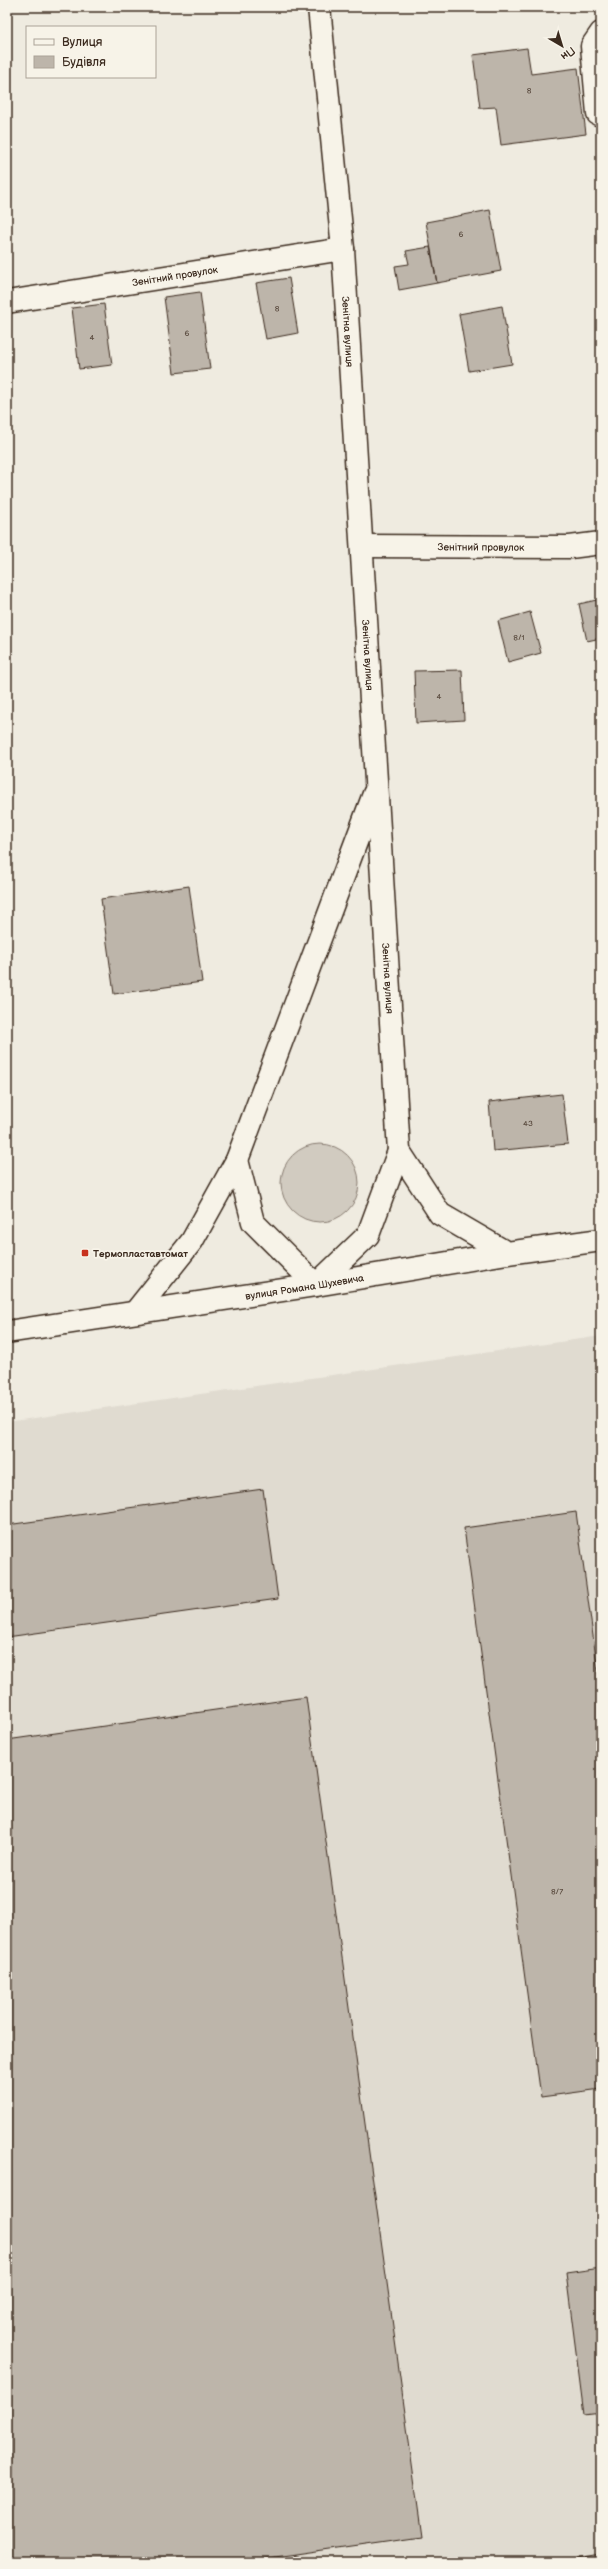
<svg xmlns="http://www.w3.org/2000/svg" width="608" height="2569" viewBox="0 0 608 2569" font-family="'Balsamiq Sans',sans-serif">
	<rect width="100%" height="100%" fill="#efebe0"/>
	<filter id="ink" filterUnits="userSpaceOnUse"><feTurbulence type="fractalNoise" baseFrequency=".025" numOctaves="2"/><feDisplacementMap in="SourceGraphic" scale="8" xChannelSelector="R" yChannelSelector="G"/><feConvolveMatrix kernelMatrix="1 2 1 2 8 2 1 2 1" color-interpolation-filters="sRGB"/></filter>
	<g filter="url(#ink)">
		<!-- built -->
		<path fill="#e0dbd0" d="M 601,1336 L 601,2562 L 7,2562 L 7,1422 Z"/>
		<!-- green -->
		<path fill="#d1cbc0" stroke="#867a6f" d="M281 1183a39 39 0 1 1 78 0a39 39 0 1 1-78 0Z"/>
		<!-- building -->
		<path fill="#bdb5aa" stroke="#3b2a1e" d="M 527,48 L 531,74 L 578,68 L 586,134 L 501,145 L 496,107 L 480,108 L 473,55 Z
			M 490,210 L 501,271 L 437,283 L 426,222 Z
			M 430,247 L 437,283 L 399,290 L 395,266 L 409,264 L 406,251 Z
			M 289,278 L 298,333 L 266,339 L 256,283 Z
			M 200,292 L 210,369 L 174,373 L 164,297 Z
			M 104,304 L 112,365 L 79,369 L 72,308 Z
			M 502,306 L 512,364 L 469,371 L 459,314 Z
			M 601,599 L 601,638 L 587,641 L 579,604 Z
			M 530,612 L 541,653 L 508,662 L 498,621 Z
			M 462,670 L 464,720 L 416,723 L 414,671 Z
			M 189,886 L 202,982 L 114,994 L 101,899 Z
			M 562,1094 L 568,1144 L 493,1151 L 489,1102 Z
			M 263,1489 L 278,1599 L 7,1637 L 7,1525 Z
			M 576,1512 L 601,1694 L 601,2089 L 541,2097 L 464,1528 Z
			M 306,1697 L 422,2536 L 240,2562 L 7,2562 L 7,1740 Z
			M 601,2268 L 601,2413 L 584,2415 L 566,2273 Z
			M 601,2554 L 601,2562 L 579,2562 L 578,2558 Z"/>
		<g fill="none" stroke-linecap="round" stroke-linejoin="round">
			<!-- minor casing -->
			<g stroke="#3b2a1e" stroke-width="25">
				<g id="minor">
					<path id="s1" d="M 319,7 L 343,249 L 399,1151 L 440,1214 L 507,1253"/>
					<path d="M 598,114 L 592,46 L 601,33"/>
					<path id="s2" d="M 7,302 L 343,249"/>
					<path id="s3" d="M 362,546 L 570,547 L 601,543"/>
					<path d="M 237,1160 L 253,1222 L 316,1285 L 368,1235 L 399,1151"/>
					<path d="M 136,1311 L 192,1241 L 237,1160 L 374,794"/>
				</g>
			</g>
			<!-- major casing -->
			<g stroke="#3b2a1e" stroke-width="25">
				<g id="major">
					<path id="s4" d="M 7,1332 L 316,1285 L 507,1253 L 601,1240"/>
				</g>
			</g>
			<!-- minor -->
			<use href="#minor" stroke="#f7f3e8" stroke-width="22"/>
			<!-- major -->
			<use href="#major" stroke="#f7f3e8" stroke-width="22"/>
		</g>
	</g>
	<!-- markers -->
	<rect fill="#c8321e" stroke="#f7f3e8" stroke-width="1.5" x="81" y="1249" width="8" height="8" rx="2"/>
	<g text-anchor="middle" stroke-width="3.5" stroke-linejoin="round" paint-order="stroke">
		<!-- number labels -->
		<g font-size="8" fill="#5c4d41">
			<text x="529" y="93">8</text>
			<text x="461" y="237">6</text>
			<text x="277" y="311">8</text>
			<text x="187" y="336">6</text>
			<text x="92" y="340">4</text>
			<text x="519" y="640">8/1</text>
			<text x="439" y="699">4</text>
			<text x="528" y="1126">43</text>
			<text x="557" y="1894">8/7</text>
		</g>
		<!-- street labels -->
		<g font-size="10" fill="#3b2a1e" stroke="#f7f3e8">
			<text dy="4" stroke="none"><textPath href="#s2" startOffset="170">Зенітний провулок</textPath></text>
			<text dy="4" stroke="none"><textPath href="#s1" startOffset="326">Зенітна вулиця</textPath></text>
			<text dy="4" stroke="none"><textPath href="#s3" startOffset="119">Зенітний провулок</textPath></text>
			<text dy="4" stroke="none"><textPath href="#s1" startOffset="650">Зенітна вулиця</textPath></text>
			<text dy="4" stroke="none"><textPath href="#s1" startOffset="974">Зенітна вулиця</textPath></text>
			<text dy="4" stroke="none"><textPath href="#s4" startOffset="301">вулиця Романа Шухевича</textPath></text>
		</g>
		<!-- poi labels -->
		<g font-size="10" font-weight="bold" fill="#3b2a1e" stroke="#f7f3e8" text-anchor="start">
			<text x="93" y="1257">Термопластавтомат</text>
		</g>
	</g>
	<!-- margin -->
	<rect width="608" height="2569" fill="none" stroke="#f7f3e8" stroke-width="24"/>
	<rect x="12" y="12" width="584" height="2545" fill="none" stroke="#3b2a1e" stroke-width="1.5" filter="url(#ink)"/>
	<!-- legend -->
	<rect x="26" y="26" width="130" height="52" fill="#f7f3e8" stroke="#aca397"/>
	<rect x="34" y="39" width="20" height="6" fill="#f7f3e8" stroke="#aca397"/>
	<text x="62" y="46" font-size="12" fill="#3b2a1e">Вулиця</text>
	<rect x="34" y="56" width="20" height="12" fill="#bdb5aa" stroke="#aca397"/>
	<text x="62" y="66" font-size="12" fill="#3b2a1e">Будівля</text>
	<!-- north arrow -->
	<g transform="translate(562 46) rotate(142)" stroke="#f7f3e8" stroke-width="3" paint-order="stroke">
	<path d="M0-3L7 15L0 10L-7 15Z" fill="#3b2a1e"/>
	<text y="-6" font-size="11" font-weight="bold" text-anchor="middle" fill="#3b2a1e">Пн</text>
	</g>
</svg>
